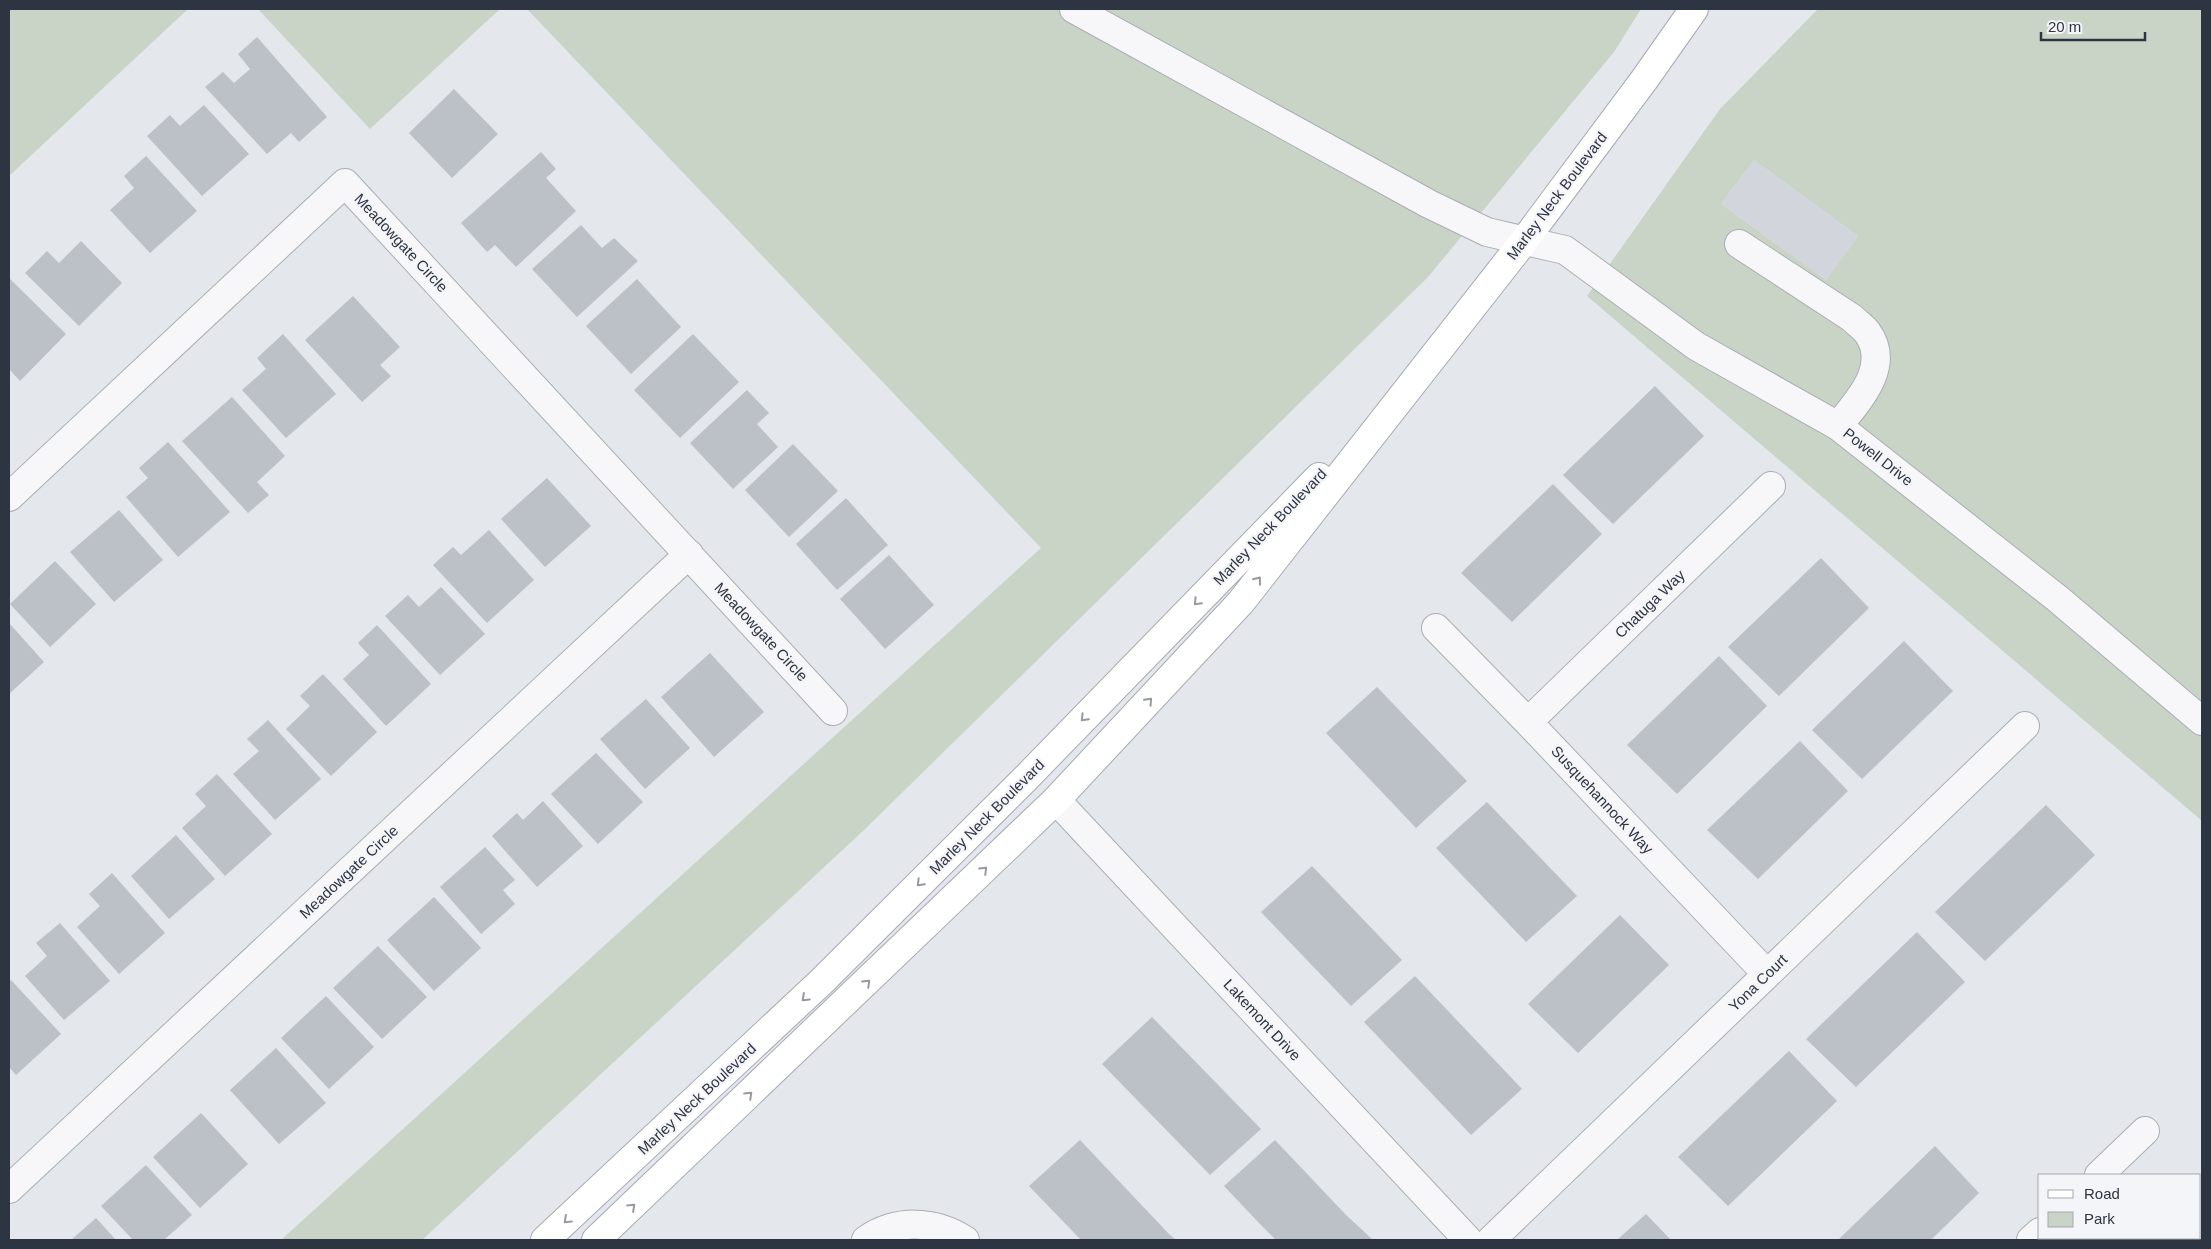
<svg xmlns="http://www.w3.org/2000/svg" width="2211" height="1249" viewBox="0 0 2211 1249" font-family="Arial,sans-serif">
	<rect width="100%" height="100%" fill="#e4e7eb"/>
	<!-- built -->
	<path fill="#d2d6dc" d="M 1754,160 L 1858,236 L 1826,280 L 1721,204 Z"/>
	<!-- green -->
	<path fill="#c9d4c6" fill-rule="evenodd" d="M 9,9 L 188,9 L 9,176 Z
		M 258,9 L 500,9 L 370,129 Z
		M 527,9 L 1641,9 L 1614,52 L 1428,277 L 863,831 L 422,1240 L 281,1240 L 1041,548 Z
		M 1818,9 L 2202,9 L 2202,821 L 1587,296 L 1720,109 ZM 1754,160 L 1858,236 L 1826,280 L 1721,204 Z"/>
	<!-- building -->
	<path fill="#bcc0c7" d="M 257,37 L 327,117 L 299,142 L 291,133 L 267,154 L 205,87 L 223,72 L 234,83 L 250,69 L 238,54 Z
		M 454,89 L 498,134 L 452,178 L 409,133 Z
		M 204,105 L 249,154 L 202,196 L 147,136 L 170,115 L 180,126 Z
		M 541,152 L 556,169 L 546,178 L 576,211 L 516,267 L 495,245 L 487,252 L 461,223 Z
		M 146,156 L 197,211 L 150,253 L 110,210 L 134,188 L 124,176 Z
		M 581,225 L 602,248 L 614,238 L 638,261 L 577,317 L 532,269 Z
		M 81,241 L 122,283 L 79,326 L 25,273 L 47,251 L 59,263 Z
		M 9,278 L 66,334 L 20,381 L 9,369 Z
		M 637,279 L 681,327 L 631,374 L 586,326 Z
		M 353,296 L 400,347 L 380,365 L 391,376 L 362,402 L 305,340 Z
		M 283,334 L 336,394 L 286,438 L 242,390 L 266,369 L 257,358 Z
		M 693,334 L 739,382 L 680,438 L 634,390 Z
		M 1655,386 L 1704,436 L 1613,524 L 1563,475 Z
		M 747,390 L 769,413 L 757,424 L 778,447 L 733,489 L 690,443 Z
		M 232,397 L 285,456 L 257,482 L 269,495 L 248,513 L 182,441 Z
		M 168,442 L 230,512 L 178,557 L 126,497 L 148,478 L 139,468 Z
		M 793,444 L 838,491 L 789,537 L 745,490 Z
		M 547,478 L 591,526 L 545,567 L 501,519 Z
		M 1553,484 L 1602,534 L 1512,622 L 1461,573 Z
		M 846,498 L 888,545 L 837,590 L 796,544 Z
		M 119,510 L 163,560 L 114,602 L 70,552 Z
		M 489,530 L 534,580 L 487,623 L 433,565 L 453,547 L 461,555 Z
		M 889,555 L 934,605 L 885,649 L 840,599 Z
		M 1821,558 L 1869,608 L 1779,696 L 1728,647 Z
		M 55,561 L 96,604 L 50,647 L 10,604 Z
		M 441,587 L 485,634 L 440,675 L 385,616 L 408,595 L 419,607 Z
		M 9,623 L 44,662 L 9,694 Z
		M 377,625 L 431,684 L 386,726 L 343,679 L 369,655 L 358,643 Z
		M 1904,641 L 1953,691 L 1862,779 L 1812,730 Z
		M 710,653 L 764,712 L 714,757 L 661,697 Z
		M 1719,656 L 1767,706 L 1677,794 L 1627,745 Z
		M 323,674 L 377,732 L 331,776 L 286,729 L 310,706 L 300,696 Z
		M 1377,687 L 1467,781 L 1416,828 L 1326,733 Z
		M 646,699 L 690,748 L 645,789 L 600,739 Z
		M 268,720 L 321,779 L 275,820 L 233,774 L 259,751 L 247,739 Z
		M 1800,741 L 1848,791 L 1758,879 L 1707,830 Z
		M 596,753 L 643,802 L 598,844 L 551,794 Z
		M 217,774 L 272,834 L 225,876 L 182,828 L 206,806 L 195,794 Z
		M 543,801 L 583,846 L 537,887 L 492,836 L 517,813 L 523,820 Z
		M 1487,802 L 1577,896 L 1526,942 L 1436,848 Z
		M 2046,805 L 2095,855 L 1985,961 L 1935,912 Z
		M 176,835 L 215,879 L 169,919 L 131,876 Z
		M 485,847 L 515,880 L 503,890 L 515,904 L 481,934 L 440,887 Z
		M 1312,866 L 1402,960 L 1351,1006 L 1261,912 Z
		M 112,873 L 165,933 L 119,974 L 77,927 L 100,906 L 89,894 Z
		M 434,897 L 481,948 L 434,991 L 387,940 Z
		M 1620,915 L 1669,965 L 1578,1053 L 1528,1004 Z
		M 60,923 L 110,981 L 64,1020 L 25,976 L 47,956 L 36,943 Z
		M 1917,932 L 1965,982 L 1856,1087 L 1806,1039 Z
		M 378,946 L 427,997 L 382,1039 L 333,988 Z
		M 1415,976 L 1522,1089 L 1471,1135 L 1364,1022 Z
		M 11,980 L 61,1034 L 16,1075 L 9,1067 L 9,982 Z
		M 326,996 L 374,1047 L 329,1089 L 281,1038 Z
		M 1152,1017 L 1261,1129 L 1210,1175 L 1102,1064 Z
		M 276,1048 L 326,1103 L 279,1144 L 230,1090 Z
		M 1789,1051 L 1837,1101 L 1728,1206 L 1678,1157 Z
		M 201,1113 L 248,1164 L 200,1208 L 153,1157 Z
		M 1080,1140 L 1169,1234 L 1176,1240 L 1081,1240 L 1029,1186 Z
		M 1275,1140 L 1346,1215 L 1373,1240 L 1276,1240 L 1260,1224 L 1224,1186 Z
		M 1935,1146 L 1979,1193 L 1933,1238 L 1931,1240 L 1838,1240 Z
		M 146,1165 L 192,1215 L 164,1240 L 133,1240 L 101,1206 Z
		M 1646,1214 L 1671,1240 L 1617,1240 Z
		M 96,1218 L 116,1240 L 71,1240 Z
		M 2139,1238 L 2190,1238 L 2193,1240 L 2137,1240 Z"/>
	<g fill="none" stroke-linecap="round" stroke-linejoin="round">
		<!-- minor casing -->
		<g stroke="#a9aeb5" stroke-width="30">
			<path id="minor" d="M 1074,9 L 1429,204 L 1487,232 L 1565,250 L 1696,346 L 1838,426 L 2058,599 L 2202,721
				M 1739,244 L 1852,318 C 1857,323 1863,327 1867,332 C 1892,366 1858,401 1838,426
				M 9,497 L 345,183 L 833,711
				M 1436,628 L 1528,722 L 1767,974
				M 1528,722 L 1771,486
				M 1056,800 L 1468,1240
				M 2099,1175 L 2145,1131
				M 9,1189 L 689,554
				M 866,1240 C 896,1219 934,1220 965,1240
				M 1491,1240 L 2025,726
				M 2031,1240 L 2040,1232"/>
		</g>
		<!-- major casing -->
		<g stroke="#a4abb5" stroke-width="30">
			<path id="major" d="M 545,1240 L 821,982 L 1024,780 L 1319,477
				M 596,1240 L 1056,800 L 1241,602 L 1524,241 L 1644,80 L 1694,9"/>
		</g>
		<!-- minor -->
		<use href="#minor" stroke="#f7f7f9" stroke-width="28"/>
		<!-- major -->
		<use href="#major" stroke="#fff" stroke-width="28"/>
	</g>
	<!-- one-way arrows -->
	<defs><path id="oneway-chevron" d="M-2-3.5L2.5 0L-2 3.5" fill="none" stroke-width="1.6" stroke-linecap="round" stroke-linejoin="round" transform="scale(1.25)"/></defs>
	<g stroke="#969aa0">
		<use href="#oneway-chevron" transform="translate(1258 580) rotate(-52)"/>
		<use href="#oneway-chevron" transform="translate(1197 602) rotate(134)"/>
		<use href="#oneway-chevron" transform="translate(1149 701) rotate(-47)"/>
		<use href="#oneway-chevron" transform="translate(1084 718) rotate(134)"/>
		<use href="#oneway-chevron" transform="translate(984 870) rotate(-44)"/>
		<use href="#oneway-chevron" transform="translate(920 883) rotate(135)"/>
		<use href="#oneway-chevron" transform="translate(867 983) rotate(-44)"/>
		<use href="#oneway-chevron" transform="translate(805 998) rotate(137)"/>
		<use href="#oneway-chevron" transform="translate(749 1095) rotate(-44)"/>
		<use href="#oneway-chevron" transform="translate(632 1207) rotate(-43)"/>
		<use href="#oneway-chevron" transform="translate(567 1220) rotate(137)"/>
	</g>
	<g text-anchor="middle" stroke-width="4.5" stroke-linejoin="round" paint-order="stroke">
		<!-- street labels -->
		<g font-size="15" fill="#2d3442" stroke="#f4f5f8">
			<text transform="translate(1557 196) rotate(-53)" y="5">Marley Neck Boulevard</text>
			<text transform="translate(401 243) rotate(47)" y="5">Meadowgate Circle</text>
			<text transform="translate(1878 457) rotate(38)" y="5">Powell Drive</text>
			<text transform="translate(1270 527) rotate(-46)" y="5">Marley Neck Boulevard</text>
			<text transform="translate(1650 604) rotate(-44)" y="5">Chatuga Way</text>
			<text transform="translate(761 632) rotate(47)" y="5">Meadowgate Circle</text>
			<text transform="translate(1602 800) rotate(47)" y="5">Susquehannock Way</text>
			<text transform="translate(987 817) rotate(-45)" y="5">Marley Neck Boulevard</text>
			<text transform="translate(349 872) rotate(-43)" y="5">Meadowgate Circle</text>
			<text transform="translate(1758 983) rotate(-44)" y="5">Yona Court</text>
			<text transform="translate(1262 1020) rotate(47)" y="5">Lakemont Drive</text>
			<text transform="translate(697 1099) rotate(-43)" y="5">Marley Neck Boulevard</text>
		</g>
	</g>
	<!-- border -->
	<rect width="2211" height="1249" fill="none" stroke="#2d3442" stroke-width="20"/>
	<!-- legend -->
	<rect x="2038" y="1174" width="162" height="65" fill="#f4f5f8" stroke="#a4a8af"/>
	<rect x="2048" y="1190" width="25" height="8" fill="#ffffff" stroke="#a4a8af"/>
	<text x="2084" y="1199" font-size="15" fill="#2d3442">Road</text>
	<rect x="2048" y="1212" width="25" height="15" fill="#c9d4c6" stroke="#a4a8af"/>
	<text x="2084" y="1224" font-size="15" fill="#2d3442">Park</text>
	<!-- scale -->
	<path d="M2041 32v8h104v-8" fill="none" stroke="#2d3442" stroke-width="2.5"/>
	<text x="2048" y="32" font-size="15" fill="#2d3442" stroke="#f4f5f8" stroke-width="4" paint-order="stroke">20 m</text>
</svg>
